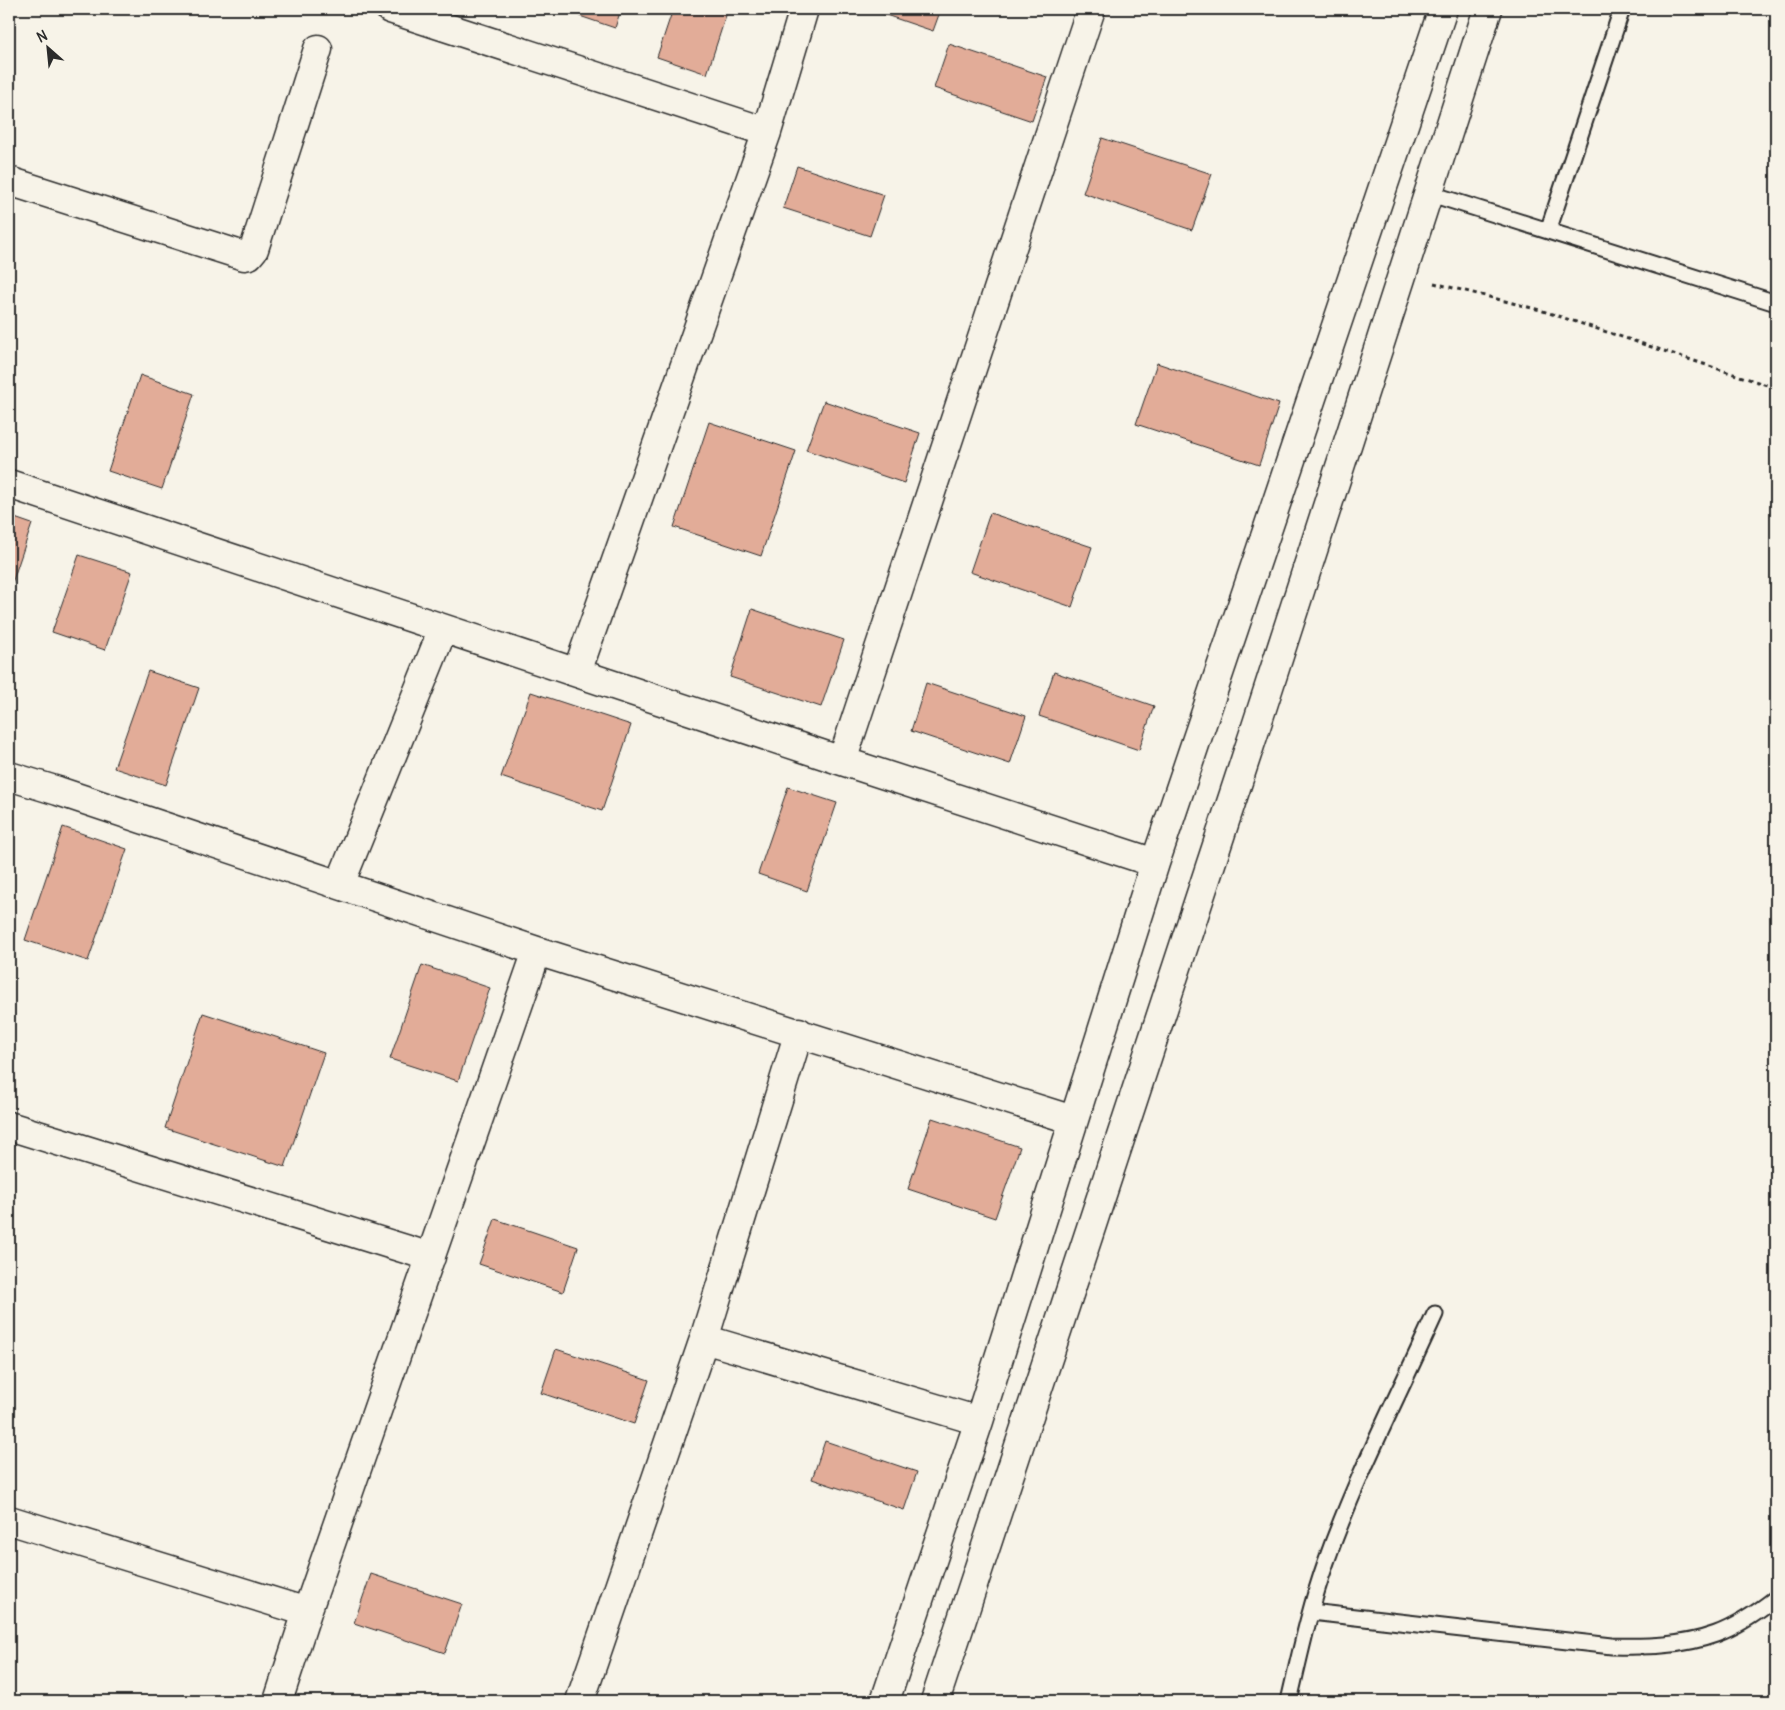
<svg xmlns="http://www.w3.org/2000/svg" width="1785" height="1710" viewBox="0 0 1785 1710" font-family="Delius,sans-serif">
	<rect width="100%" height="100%" fill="#f7f3e8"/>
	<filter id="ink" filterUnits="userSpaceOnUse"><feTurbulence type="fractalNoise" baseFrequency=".02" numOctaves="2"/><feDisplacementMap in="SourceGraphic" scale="10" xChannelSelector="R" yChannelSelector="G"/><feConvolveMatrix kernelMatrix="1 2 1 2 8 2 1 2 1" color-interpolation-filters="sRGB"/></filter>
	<g filter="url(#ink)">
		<!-- building -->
		<path fill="#e2ac98" stroke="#2b2b2b" d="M 563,9 L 621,9 L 615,28 L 562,10 Z
			M 673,9 L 728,9 L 707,74 L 657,57 Z
			M 868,9 L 941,9 L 933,31 Z
			M 949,44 L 1047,77 L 1032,121 L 934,88 Z
			M 1102,138 L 1212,174 L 1192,230 L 1083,193 Z
			M 797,166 L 884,195 L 870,236 L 783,208 Z
			M 1157,363 L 1279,404 L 1259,465 L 1136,424 Z
			M 140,375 L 194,394 L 162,489 L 108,471 Z
			M 824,401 L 920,433 L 904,483 L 806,450 Z
			M 709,422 L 796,451 L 761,556 L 674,527 Z
			M 990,513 L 1092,547 L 1072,607 L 970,572 Z
			M 9,516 L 32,524 L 9,592 Z
			M 79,555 L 132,572 L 105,650 L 52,632 Z
			M 752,609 L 844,640 L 821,707 L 730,677 Z
			M 148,671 L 199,688 L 166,785 L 114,768 Z
			M 1054,672 L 1154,706 L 1139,750 L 1039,716 Z
			M 926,683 L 1026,716 L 1010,764 L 911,731 Z
			M 531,692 L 631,725 L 602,811 L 501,777 Z
			M 788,787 L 837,803 L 807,891 L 758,874 Z
			M 63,827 L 127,849 L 88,961 L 25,940 Z
			M 422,965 L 490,988 L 458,1081 L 390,1059 Z
			M 203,1013 L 324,1053 L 285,1167 L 165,1128 Z
			M 932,1118 L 1020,1147 L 995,1218 L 908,1189 Z
			M 495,1219 L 578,1247 L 563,1292 L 479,1264 Z
			M 556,1349 L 649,1380 L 634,1424 L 541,1393 Z
			M 825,1441 L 917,1472 L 904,1510 L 812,1479 Z
			M 371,1574 L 462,1604 L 445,1653 L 354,1623 Z"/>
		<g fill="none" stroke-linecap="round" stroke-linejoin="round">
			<!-- lane casing -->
			<g stroke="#2b2b2b" stroke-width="19">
				<path id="lane" d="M 1428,193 L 1776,303
					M 1548,231 L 1622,9
					M 1311,1612 L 1612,1646 C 1647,1647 1683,1646 1716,1634 C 1738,1626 1758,1612 1776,1598
					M 1289,1701 C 1300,1654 1310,1607 1326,1562 C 1356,1477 1398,1396 1435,1314"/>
			</g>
			<!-- street casing -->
			<g stroke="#2b2b2b" stroke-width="31">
				<path id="street" d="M 390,9 L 767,132
					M 9,181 L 244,256 L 249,255 L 254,249 L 318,49
					M 9,484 L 842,761 L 1155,863
					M 577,672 L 767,132 L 804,9
					M 842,761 L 1091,9
					M 9,776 L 58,791 L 537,951 L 1073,1120
					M 340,884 L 443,629
					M 9,1126 L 431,1257
					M 704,1339 L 979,1421
					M 9,1520 L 307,1612
					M 278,1701 L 307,1612 L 537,951
					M 580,1701 L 704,1339 L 799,1032
					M 885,1701 L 979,1421 L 1155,863 L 1443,9
					M 935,1701 L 1254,733 L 1488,9"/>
			</g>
			<!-- path -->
			<path stroke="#2b2b2b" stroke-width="3" stroke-dasharray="4 4" stroke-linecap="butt" d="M 1434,283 L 1540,310 L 1776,388"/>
			<!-- lane -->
			<use href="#lane" stroke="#f7f3e8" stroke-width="15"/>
			<!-- street -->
			<use href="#street" stroke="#f7f3e8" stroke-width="28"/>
		</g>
	</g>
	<!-- margin -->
	<rect width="1785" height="1710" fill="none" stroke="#f7f3e8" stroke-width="30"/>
	<rect x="15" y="15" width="1755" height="1680" fill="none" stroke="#2b2b2b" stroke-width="2" filter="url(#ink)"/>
	<!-- north arrow -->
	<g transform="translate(48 48) rotate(333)" stroke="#f7f3e8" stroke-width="4" paint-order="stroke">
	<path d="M0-4L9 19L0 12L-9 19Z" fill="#2b2b2b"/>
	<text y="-8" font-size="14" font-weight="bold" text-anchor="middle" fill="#2b2b2b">N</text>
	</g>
</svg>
